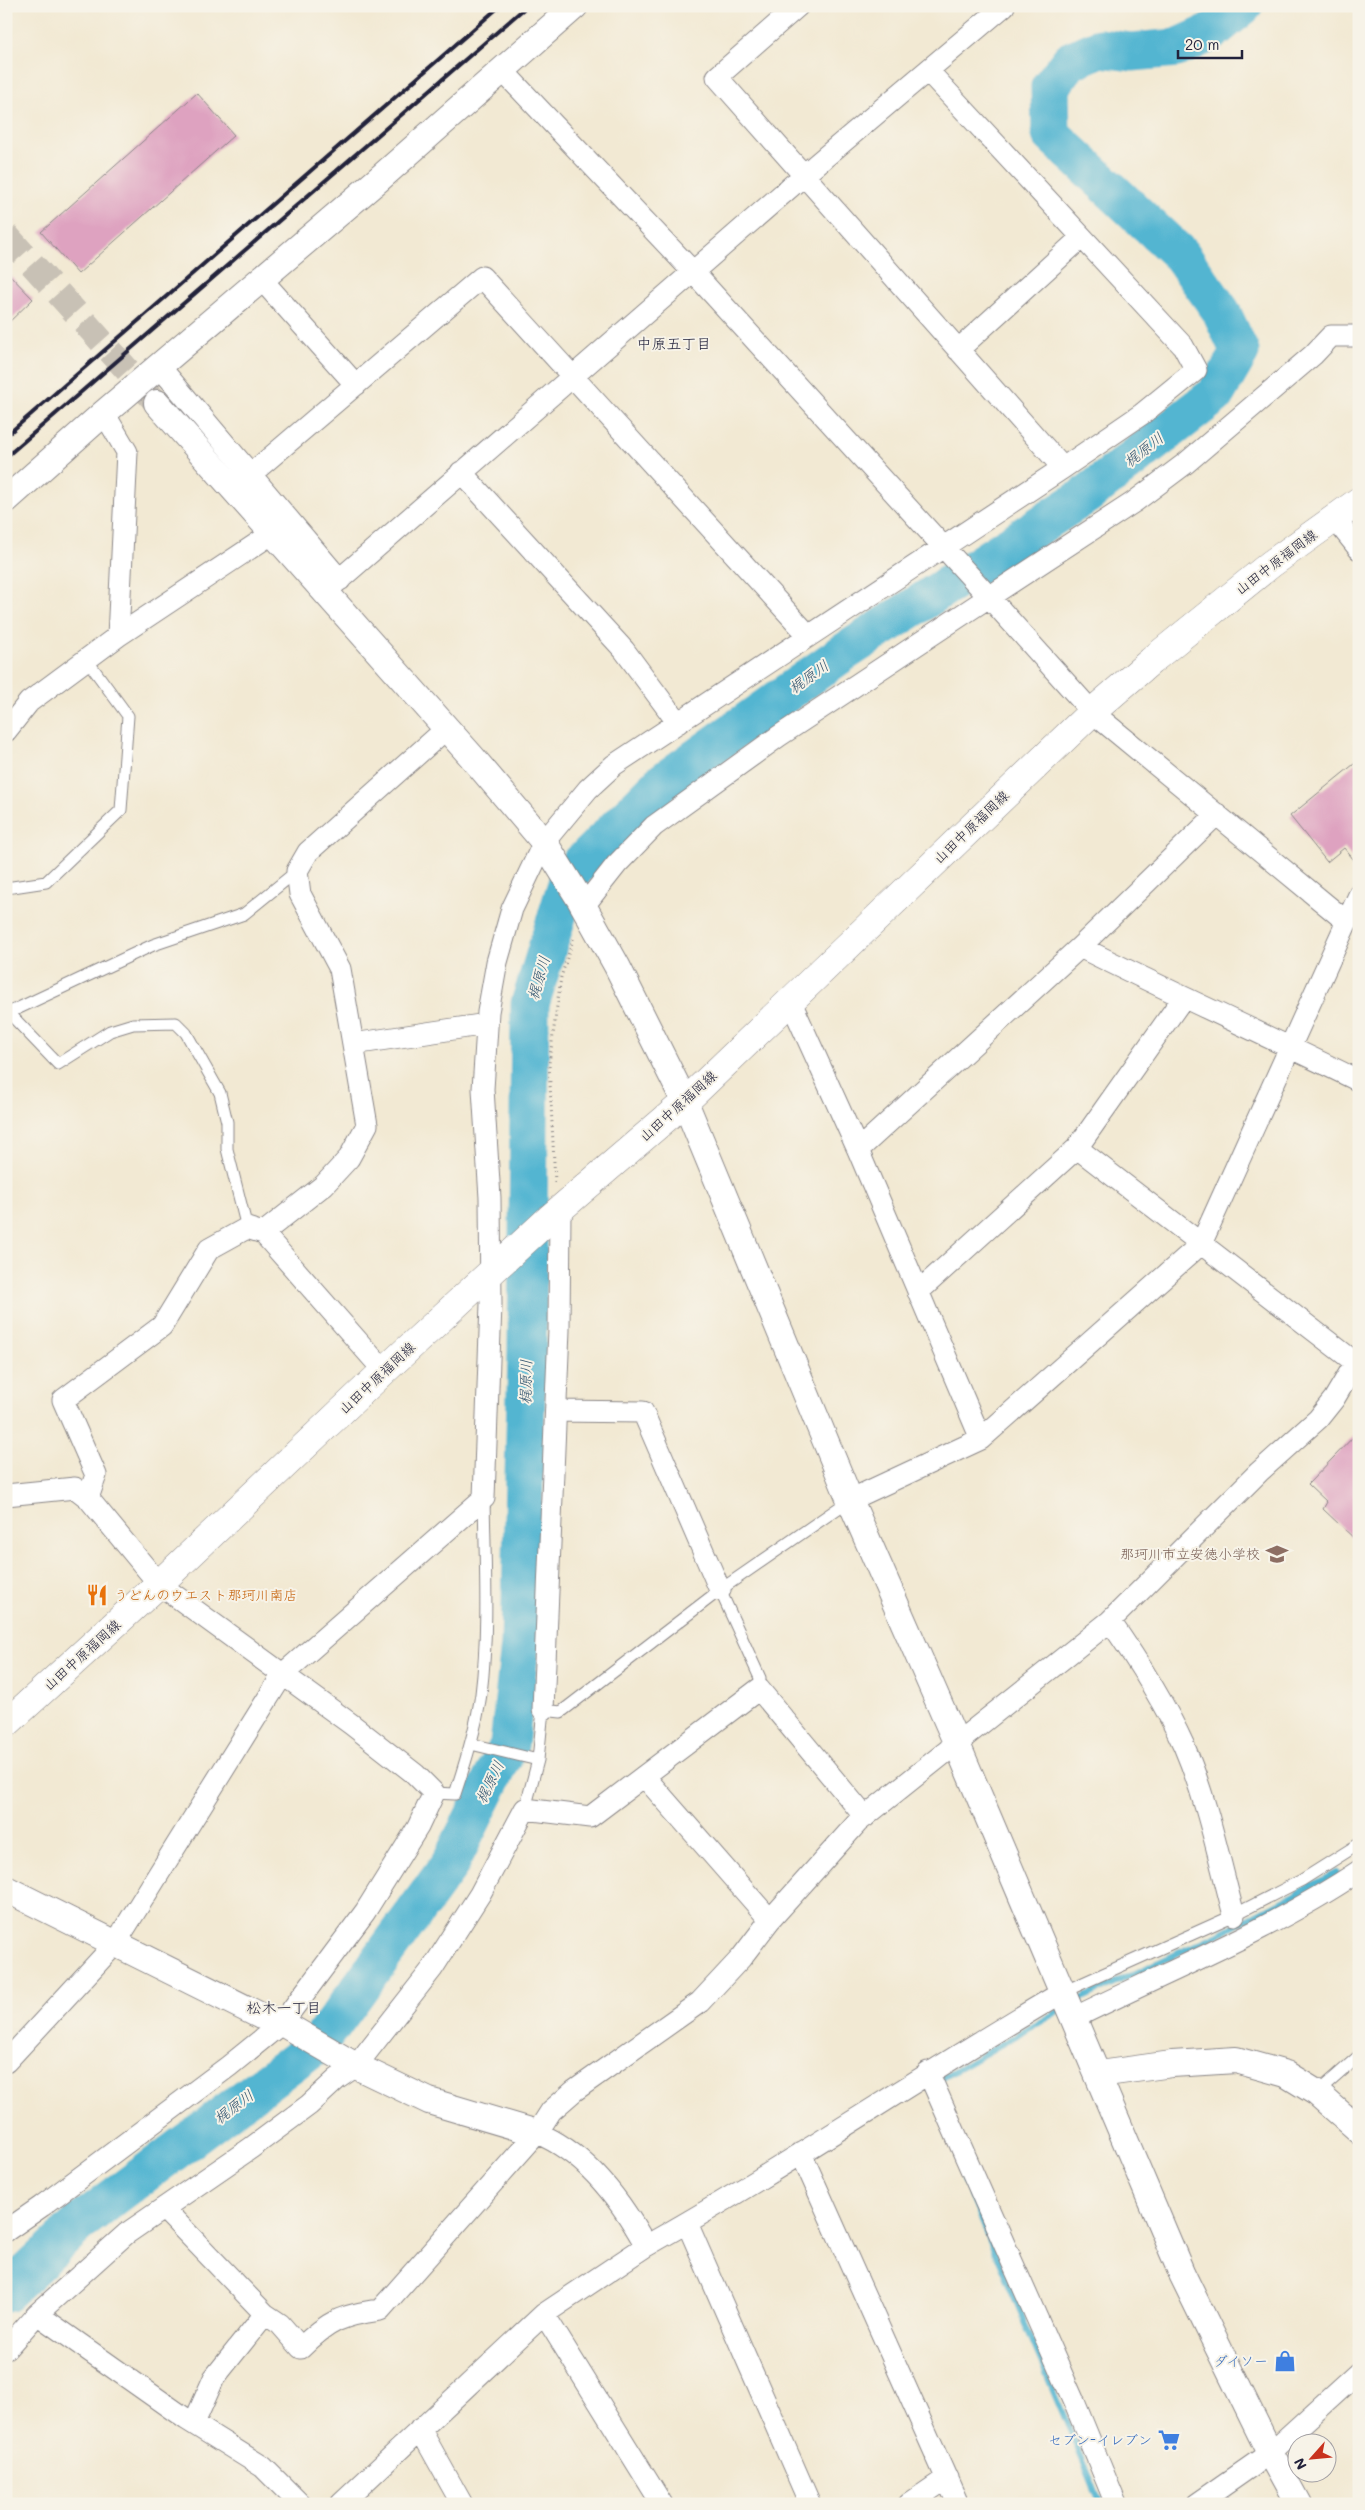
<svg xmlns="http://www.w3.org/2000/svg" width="1365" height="2510" viewBox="0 0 1365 2510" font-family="Mali,'Klee One',sans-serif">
	<rect width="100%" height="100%" fill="#f7f3e8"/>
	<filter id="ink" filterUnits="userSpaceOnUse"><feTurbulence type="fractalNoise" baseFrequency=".02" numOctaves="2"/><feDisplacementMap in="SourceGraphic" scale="10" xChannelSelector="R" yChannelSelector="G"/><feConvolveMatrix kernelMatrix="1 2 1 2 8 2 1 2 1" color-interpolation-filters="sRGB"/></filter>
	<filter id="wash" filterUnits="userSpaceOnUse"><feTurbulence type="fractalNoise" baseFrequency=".0096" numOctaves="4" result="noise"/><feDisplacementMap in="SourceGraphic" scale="20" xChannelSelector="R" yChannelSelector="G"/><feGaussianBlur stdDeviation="1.12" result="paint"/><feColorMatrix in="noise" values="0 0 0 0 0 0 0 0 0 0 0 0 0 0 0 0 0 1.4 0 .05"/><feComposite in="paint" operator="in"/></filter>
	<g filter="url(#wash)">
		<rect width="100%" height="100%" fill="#f2e9d3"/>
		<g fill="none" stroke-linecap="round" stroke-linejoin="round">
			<!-- stream -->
			<path stroke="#52b5d1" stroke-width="6" d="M 1072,2003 L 1221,1933 L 1337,1873
				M 936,2082 L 1064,2008
				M 963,2176 L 1101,2504"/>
			<!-- river -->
			<path stroke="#52b5d1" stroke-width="39" d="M 6,2293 L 82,2221 L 320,2042 L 450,1864 L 509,1745 L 520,1645 L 527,1353 L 530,1004 L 570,874 L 661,783 L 840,655 L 1085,496 L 1215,395 L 1240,352 L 1221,311 L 1181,255 L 1051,134 L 1050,87 L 1070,61 L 1100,48 L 1132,52 L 1177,48 L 1210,33 L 1243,6"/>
		</g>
		<g id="blocks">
			<!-- building -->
			<path fill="#dea2c0" d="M 197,93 L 234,135 L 78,274 L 41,232 Z
				M 6,271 L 33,299 L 6,325 Z
				M 1359,760 L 1359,866 L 1344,848 L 1327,862 L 1290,816 Z
				M 1359,1431 L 1359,1543 L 1323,1509 L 1327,1502 L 1308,1484 Z"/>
		</g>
	</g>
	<g filter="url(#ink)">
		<use href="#blocks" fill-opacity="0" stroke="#8a8687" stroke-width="1"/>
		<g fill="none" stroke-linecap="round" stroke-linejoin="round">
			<!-- tertiary-tunnel -->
			<path stroke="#c8c1b5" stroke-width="26" stroke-dasharray="26 13" stroke-linecap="butt" d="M 6,235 L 157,403"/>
			<!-- service casing -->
			<g stroke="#8a8687" stroke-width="13">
				<path id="service" d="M 6,888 L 46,882 L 121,810 L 128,716 L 87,660
					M 9,1013 L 58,1064 L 110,1031 L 133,1024 L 176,1023 L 186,1033 L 220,1093 L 227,1122 L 227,1149 L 247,1228
					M 6,1014 L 153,945 L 244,914 L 297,871
					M 720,1590 L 760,1678 L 759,1689
					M 471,1744 L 538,1760
					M 434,1793 L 455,1794 C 466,1761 476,1729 481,1694 C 489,1629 485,1563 484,1498
					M 525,1809 L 538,1760 L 543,1710 L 561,1712 L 720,1590 L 850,1500
					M 1063,1992 L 1228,1918 L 1302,1880 L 1359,1844
					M 1317,2093 L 1359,2056"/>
			</g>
			<!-- minor casing -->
			<g stroke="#8a8687" stroke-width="23">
				<path id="minor" d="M 798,6 L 717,77 L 1063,468
					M 502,70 L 694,273 L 989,597 L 1134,502 L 1186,463 L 1313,355 L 1331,336 L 1359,336
					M 262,280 L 356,385
					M 958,350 L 1082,237
					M 159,366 L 340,580
					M 104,413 L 127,452 L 118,636
					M 461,472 L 624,650 L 678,723
					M 251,474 L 482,277 L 809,636
					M 1335,519 L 1359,549
					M 325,592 L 818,163 L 1004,6
					M 6,731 L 29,702 L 118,636 L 273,533
					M 583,907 L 617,864 L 654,826 L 779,736 L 989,597 L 1092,712 L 1347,922
					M 1080,947 C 1172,993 1266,1035 1359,1081
					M 790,1000 L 858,1150 L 981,1439
					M 353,1044 L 487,1024
					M 1077,1148 L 1356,1363
					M 858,1150 L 1080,947 L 1217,814
					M 263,1233 L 324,1185 L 349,1158 L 367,1125 L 340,969 L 300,894 L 297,871 L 308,852 L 447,728
					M 918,1292 L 1077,1148 L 1183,998
					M 556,1411 L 643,1412 L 720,1590
					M 6,1495 L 75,1488 L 88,1498 L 159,1584 L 351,1724 L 415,1774 L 434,1793 L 418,1827 L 365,1912 L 282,2023 L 229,2066 L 42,2206 L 6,2231
					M 88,1498 L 96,1475 L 63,1400 L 162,1326 L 209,1249 L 247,1228 L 263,1233 L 384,1371
					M 850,1500 L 981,1439 L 1201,1244 L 1359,895
					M 1110,1621 C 1138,1661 1164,1702 1184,1746 C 1207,1800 1219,1859 1234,1915
					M 543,1710 L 559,1330 L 560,1210
					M 644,1776 L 770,1920
					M 1074,2018 C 1168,1971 1272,1930 1359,1871
					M 6,2062 L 115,1944 L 283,1674 L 484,1498 L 491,1304 L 490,1198 L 483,1089 L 488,1012 L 497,962 L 512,909 L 544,842 L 588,789 L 614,765 L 1063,468 L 1142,414 L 1196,370 L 1183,346 L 928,71
					M 928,2072 L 1075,2404 L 1116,2504
					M 537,2133 C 586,2153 621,2200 646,2246 C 788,2166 922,2074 1063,1992
					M 801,2153 L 958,2504
					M 164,2209 L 265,2314 L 280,2324 L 301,2348 C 328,2321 342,2315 380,2310 L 537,2133 L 551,2111 L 574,2091 L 700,2002 L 741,1958 L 770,1920 L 858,1822 L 1110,1621 L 1259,1472 L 1318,1419 L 1334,1399 L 1359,1357
					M 687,2223 L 810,2504
					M 37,2314 L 186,2419 L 263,2467 L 300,2504
					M 544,2314 L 662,2504
					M 6,2349 L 37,2314 L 126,2234 L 251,2148 L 309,2105 L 337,2079 L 356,2066 L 432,1969 L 480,1894 L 525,1809 L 590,1817 L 759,1689 L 865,1817
					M 194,2423 L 214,2378 L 265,2314
					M 420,2429 L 462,2504
					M 341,2504 L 544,2314 L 646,2246
					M 909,2504 L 947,2478
					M 1197,2504 L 1270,2453 L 1359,2372"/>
			</g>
			<!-- tertiary casing -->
			<g stroke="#8a8687" stroke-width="28">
				<path id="tertiary" d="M 157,403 L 472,757 L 544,842 L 579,898 L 617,966 L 685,1102 L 850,1500 L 957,1744 L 1182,2274 L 1270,2453 L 1298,2504
					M 6,500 L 104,413 L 379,179 L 575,6
					M 6,1889 L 261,2016 L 282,2023 L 356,2066 L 429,2101 L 537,2133
					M 1099,2074 L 1172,2064 L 1236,2060 L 1286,2074 L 1317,2093 L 1359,2130"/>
			</g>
			<!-- secondary casing -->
			<g stroke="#8a8687" stroke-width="29">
				<path id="secondary" d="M 6,1724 L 159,1584 L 384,1371 L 551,1217 L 685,1102 L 1092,712 L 1151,661 L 1271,564 L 1359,501"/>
			</g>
			<!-- path -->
			<path stroke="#8a8687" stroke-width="3" stroke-dasharray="1 4" stroke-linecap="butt" d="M 555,1182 L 549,1064 L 561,977 L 574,937"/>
			<!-- service -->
			<use href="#service" stroke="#fff" stroke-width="11"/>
			<!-- minor -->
			<use href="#minor" stroke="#fff" stroke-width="21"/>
			<!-- tertiary -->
			<use href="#tertiary" stroke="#fff" stroke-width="26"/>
			<!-- secondary -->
			<use href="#secondary" stroke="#fff" stroke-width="28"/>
			<!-- rail -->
			<path stroke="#22223b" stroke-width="4" d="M 6,436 L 500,6
				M 6,457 L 527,6"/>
		</g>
	</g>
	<!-- icons -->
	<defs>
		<g id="school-bare" transform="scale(1.725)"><path d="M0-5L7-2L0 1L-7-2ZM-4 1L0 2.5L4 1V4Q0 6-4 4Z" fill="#8d6e63" stroke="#f7f3e8" stroke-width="2.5" paint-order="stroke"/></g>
		<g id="restaurant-bare" transform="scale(1.725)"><path d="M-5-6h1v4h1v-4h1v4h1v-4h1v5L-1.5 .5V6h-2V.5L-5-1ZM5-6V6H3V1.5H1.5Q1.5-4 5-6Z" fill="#e8710a" stroke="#f7f3e8" stroke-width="2.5" paint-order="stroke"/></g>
		<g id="shop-bare" transform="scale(1.725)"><path d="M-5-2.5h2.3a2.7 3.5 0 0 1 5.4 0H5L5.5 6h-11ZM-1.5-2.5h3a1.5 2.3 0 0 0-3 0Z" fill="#3f7fe0" stroke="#f7f3e8" stroke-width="2.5" paint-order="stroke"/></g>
		<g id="supermarket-bare" transform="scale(1.725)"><path d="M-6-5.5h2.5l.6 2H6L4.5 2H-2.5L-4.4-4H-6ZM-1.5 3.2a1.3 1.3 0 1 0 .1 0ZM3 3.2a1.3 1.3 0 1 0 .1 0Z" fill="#3f7fe0" stroke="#f7f3e8" stroke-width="2.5" paint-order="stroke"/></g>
	</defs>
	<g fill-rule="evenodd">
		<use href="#school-bare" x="1277" y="1554"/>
		<use href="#restaurant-bare" x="97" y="1595"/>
		<use href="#shop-bare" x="1285" y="2361"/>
		<use href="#supermarket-bare" x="1169" y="2440"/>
	</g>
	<g text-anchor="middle" stroke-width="4" stroke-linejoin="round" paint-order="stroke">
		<!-- street labels -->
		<g font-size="14" fill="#22223b" stroke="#f7f3e8">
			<text transform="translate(1276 562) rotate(-37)" y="5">山田中原福岡線</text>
			<text transform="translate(971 827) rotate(-44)" y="5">山田中原福岡線</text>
			<text transform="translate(678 1106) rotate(-42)" y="5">山田中原福岡線</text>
			<text transform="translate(377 1378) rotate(-43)" y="5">山田中原福岡線</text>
			<text transform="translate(82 1655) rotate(-42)" y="5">山田中原福岡線</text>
		</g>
		<!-- education labels -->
		<g font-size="14" fill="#785e54" stroke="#f7f3e8" text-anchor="end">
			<text x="1260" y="1559">那珂川市立安徳小学校</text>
		</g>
		<!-- food labels -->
		<g font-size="14" fill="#c56008" stroke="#f7f3e8" text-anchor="start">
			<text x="114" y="1600">うどんのウエスト那珂川南店</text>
		</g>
		<!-- shop labels -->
		<g font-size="14" fill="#366cbe" stroke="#f7f3e8" text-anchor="end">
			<text x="1268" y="2366">ダイソー</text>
			<text x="1152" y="2445">セブン-イレブン</text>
		</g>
		<!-- neighbourhood labels -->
		<g font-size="15" fill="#22223b" stroke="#f7f3e8">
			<text x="674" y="349">中原五丁目</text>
			<text x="284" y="2013">松木一丁目</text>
		</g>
		<!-- water labels -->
		<g font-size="15" font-style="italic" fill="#335570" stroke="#f7f3e8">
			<text transform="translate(1144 450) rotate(-38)" y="5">梶原川</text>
			<text transform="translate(809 677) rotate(-36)" y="5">梶原川</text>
			<text transform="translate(539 978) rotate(-74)" y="5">梶原川</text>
			<text transform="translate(526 1382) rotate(-89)" y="5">梶原川</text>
			<text transform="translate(490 1782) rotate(-64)" y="5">梶原川</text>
			<text transform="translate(234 2107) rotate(-37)" y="5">梶原川</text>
		</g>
	</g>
	<!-- margin -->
	<rect width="1365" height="2510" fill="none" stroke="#f7f3e8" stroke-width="25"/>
	<!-- north arrow -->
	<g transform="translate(1312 2458) rotate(243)"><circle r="24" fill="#f7f3e8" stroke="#a29fa3"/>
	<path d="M0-4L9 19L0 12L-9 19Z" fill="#c8321e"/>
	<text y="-8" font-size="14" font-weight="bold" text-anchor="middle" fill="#22223b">N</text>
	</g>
	<!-- scale -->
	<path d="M1178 50v8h64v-8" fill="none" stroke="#22223b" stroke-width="2.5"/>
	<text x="1185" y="50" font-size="15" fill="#22223b" stroke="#f7f3e8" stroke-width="4" paint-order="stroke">20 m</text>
</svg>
